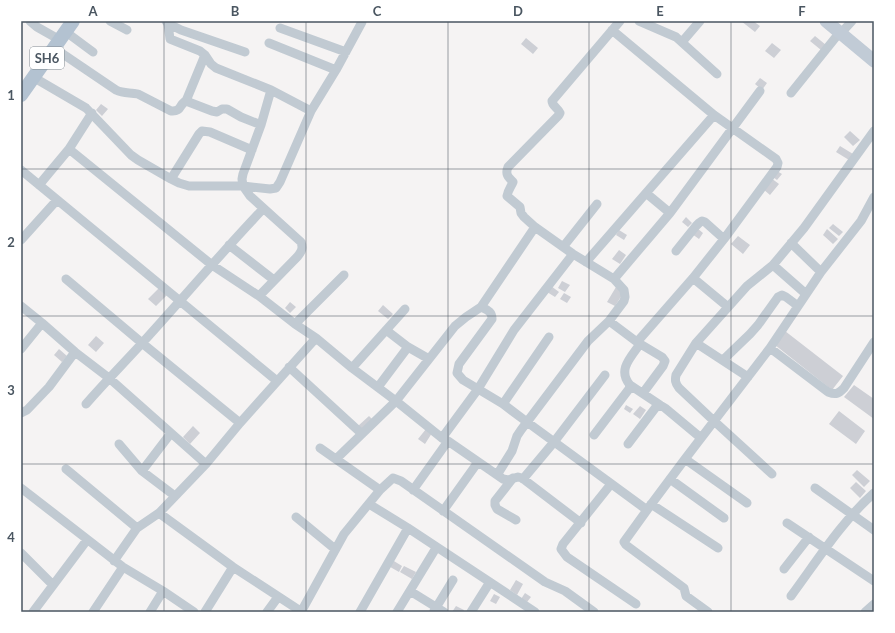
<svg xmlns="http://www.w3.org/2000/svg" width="895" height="633" viewBox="0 0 895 633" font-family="Lato,sans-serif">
	<rect width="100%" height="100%" fill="#f5f3f3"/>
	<!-- building -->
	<path fill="#cdcfd5" d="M 741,21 L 753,21 L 760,26 L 755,32 Z
		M 815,36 L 826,45 L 821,50 L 810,41 Z
		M 526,38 L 538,48 L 533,54 L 521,44 Z
		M 772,43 L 781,50 L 774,58 L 765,51 Z
		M 760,78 L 767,83 L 762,90 L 755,84 Z
		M 101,104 L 108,109 L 102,116 L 96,110 Z
		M 850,131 L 860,140 L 853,146 L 844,137 Z
		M 840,146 L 853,154 L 849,160 L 836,152 Z
		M 777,171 L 782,174 L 777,180 L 773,177 Z
		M 771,178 L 779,184 L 770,195 L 763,189 Z
		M 686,217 L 692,223 L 688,227 L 682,222 Z
		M 833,224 L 843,232 L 839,236 L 829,228 Z
		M 697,228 L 703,233 L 699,239 L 692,234 Z
		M 827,229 L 838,239 L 833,244 L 823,235 Z
		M 619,230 L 627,235 L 624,240 L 616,235 Z
		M 738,236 L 750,245 L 743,254 L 731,244 Z
		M 619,250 L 626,255 L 620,264 L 612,259 Z
		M 562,281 L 570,285 L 565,292 L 558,288 Z
		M 551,286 L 559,292 L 555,297 L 547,292 Z
		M 160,287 L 168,294 L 156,306 L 148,299 Z
		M 616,287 L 624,292 L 615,306 L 607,302 Z
		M 564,293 L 571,297 L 567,303 L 560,299 Z
		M 290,302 L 296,307 L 290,313 L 285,308 Z
		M 383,305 L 393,314 L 388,319 L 378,311 Z
		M 785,331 L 843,376 L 832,390 L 775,345 Z
		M 96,336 L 104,343 L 96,352 L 88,345 Z
		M 59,349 L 67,356 L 62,362 L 54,355 Z
		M 854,385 L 874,399 L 874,419 L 844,397 Z
		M 626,405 L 633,409 L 630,413 L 624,409 Z
		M 640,406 L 646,410 L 640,419 L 633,414 Z
		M 839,411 L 865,431 L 856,444 L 829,424 Z
		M 369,416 L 373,420 L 363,430 L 358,426 Z
		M 193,426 L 200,433 L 190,444 L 183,437 Z
		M 426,429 L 432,433 L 425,444 L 418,439 Z
		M 857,470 L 870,481 L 864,487 L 852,475 Z
		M 856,482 L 866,491 L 860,498 L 850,488 Z
		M 389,558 L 402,566 L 399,572 L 385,564 Z
		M 404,566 L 416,572 L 412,579 L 400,572 Z
		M 516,580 L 523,584 L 517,595 L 510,590 Z
		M 525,593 L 531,597 L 527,602 L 521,599 Z
		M 494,594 L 500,597 L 496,604 L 490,601 Z
		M 456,606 L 464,610 L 463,612 L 452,612 Z"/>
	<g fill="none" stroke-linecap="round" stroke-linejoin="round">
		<!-- minor -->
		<path stroke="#c1cad2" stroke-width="9" d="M 30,21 L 37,27 L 60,40
			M 110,21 L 127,30
			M 166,21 L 168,24 L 170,39 L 200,51 L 205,55 L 211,64 L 216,68 L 271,90 L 311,111
			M 620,21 L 552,101 C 552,106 558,108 560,113 L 559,115 L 508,167 C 505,174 508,177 513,182 C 511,187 508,190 507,196 L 520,207 L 521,213 L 524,217 L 535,227 L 573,254 L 614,279 L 624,290 L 625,297 L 624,301 L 609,321 L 637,342 L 662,357 L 665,361 L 663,366 L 643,393
			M 639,21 L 676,37 L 717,74
			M 171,25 L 181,30 L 245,52
			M 280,28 L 346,52
			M 612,30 L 714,115 L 776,159 L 778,163 L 777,167 L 724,239 L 693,278 L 637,342
			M 66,32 L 93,52
			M 841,33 L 852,21
			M 682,42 L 700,21
			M 269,43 L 336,70
			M 54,48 L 116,90 C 124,94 130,92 138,94 L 171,111 C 182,112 179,104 186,101 L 212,111 L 217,112 L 222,109 L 227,109 L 241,117 L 261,125
			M 33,77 L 86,108 L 131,155 L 138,160 L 171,179 L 179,183 L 189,186 L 243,186 L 270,189 L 276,188 L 280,182 L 311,111 L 336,70 L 362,22
			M 791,93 L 840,32
			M 186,101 L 205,55
			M 69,149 L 212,265 L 259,296 L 295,324 L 316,338 L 352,368 L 396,401 L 442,438 L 448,441 L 503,479 L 508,480 L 518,477 L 522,478 L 581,523
			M 21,170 L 277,381
			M 171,179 L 199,134 L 202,131 L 210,132 L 252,150
			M 39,185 L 69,149 L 92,113
			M 646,193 L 670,213
			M 21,240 L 57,200
			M 791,243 L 821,272
			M 229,245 L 274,280
			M 563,247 L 597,204
			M 676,251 L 696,226 L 699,223 L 702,221 L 705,222 L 724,239
			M 586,262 L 714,115
			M 773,265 L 806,294
			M 693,278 L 728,307
			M 66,279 L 142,343 L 240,423
			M 614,279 L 670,213 L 760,91
			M 259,296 L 298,256 C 302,251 303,248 301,242 L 250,196 L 243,186 L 242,179 L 243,174 L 261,125 L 271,90
			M 21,306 L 42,323 L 75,352 L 109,378 L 206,464
			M 481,307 C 487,310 492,311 492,319 L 459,364 L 457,373 L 463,380 L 503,404 L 527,422 L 647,510
			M 295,324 L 344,275
			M 386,330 L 408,347 L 429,359
			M 696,343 L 748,377
			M 770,348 L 828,392 C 836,395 838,394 844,388 L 874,342
			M 21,349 L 42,323
			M 723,360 L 750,334 L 758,325 L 778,297 L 782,295 L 786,297 L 798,306
			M 289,367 L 362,434
			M 352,368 L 405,309
			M 630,385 L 660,405
			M 378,387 L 408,347
			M 86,404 C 105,382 125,362 144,341 C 184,297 222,252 263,209
			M 503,404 L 549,337
			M 21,413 L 27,410 L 49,387 L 75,352
			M 594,435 L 629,389 L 630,385 C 617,370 631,357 640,344
			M 442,438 L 478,389 L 514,330 L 573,254
			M 119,444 L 142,471 L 175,496
			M 628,444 L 656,407 L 660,405 L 665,408 L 701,438
			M 320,448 L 380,490
			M 336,459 L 396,401 L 455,326 L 466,317 L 481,307 L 535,227
			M 685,459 L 747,503
			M 66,469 L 137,528
			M 142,471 L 171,433
			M 772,474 L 714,421 L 679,388 C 675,383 675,380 676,375 L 696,343 L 747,286 L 773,265 L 804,228 L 874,131
			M 497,475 L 512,451 L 517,436 L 521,430 L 588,341 L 609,321
			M 513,478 L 495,501 L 495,505 L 497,509 L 516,520
			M 523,479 L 554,442 L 605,375
			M 670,479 L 724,518
			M 611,484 L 563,544 L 561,549 L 567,557 L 636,604
			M 21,488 L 123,567 L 163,591 L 194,612
			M 815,488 L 874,530
			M 413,490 L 448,441
			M 369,504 L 408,528 L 535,612
			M 651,504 L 718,548
			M 443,511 L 478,462
			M 159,513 L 233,567 L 302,612
			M 296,517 L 335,549
			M 787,523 L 874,581
			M 21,553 L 53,585
			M 114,561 L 137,528 L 159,513 L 206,464 L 240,423 L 316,338
			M 784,569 L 809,537
			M 410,591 L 444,612
			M 791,596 C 817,561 841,522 874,493
			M 434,611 L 453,580
			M 33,612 L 87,540
			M 93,612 L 123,567
			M 150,612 L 163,591
			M 205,612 L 233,567
			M 267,612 L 278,597
			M 301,612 L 344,534 L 380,490 L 393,478 L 401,481 L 545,582 L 565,591 L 594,612
			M 360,612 L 408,528
			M 397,612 L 436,548
			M 471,612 L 490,582
			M 708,612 L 686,596 L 684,588 L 680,585 L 626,545 L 624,542 L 647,510 L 685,459 L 770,348 L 821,272 L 861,221 L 874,197
			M 865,612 L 874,604"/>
		<!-- secondary -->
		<path stroke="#c1cbd6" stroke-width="13" d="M 826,21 L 874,61"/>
		<!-- primary -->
		<path stroke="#b3c2d1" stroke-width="14" d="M 21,95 L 73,21"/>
	</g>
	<!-- grid -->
	<path fill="none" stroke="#4a5661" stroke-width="1" stroke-opacity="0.55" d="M 164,21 L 164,612M 306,21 L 306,612M 448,21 L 448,612M 589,21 L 589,612M 731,21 L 731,612M 21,169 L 874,169M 21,316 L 874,316M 21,464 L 874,464"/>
	<g text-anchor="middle" stroke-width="3" stroke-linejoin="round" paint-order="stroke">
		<!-- shield labels -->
		<rect fill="#fff" stroke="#808990" stroke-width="1" x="30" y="47" width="34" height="22" rx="3"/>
		<g font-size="13" font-weight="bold" fill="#4a5661">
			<text x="47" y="63">SH6</text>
		</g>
	</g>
	<!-- border -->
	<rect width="895" height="633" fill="none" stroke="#ffffff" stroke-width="44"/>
	<rect x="22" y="22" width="851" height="589" fill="none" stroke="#4a5661" stroke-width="1.5"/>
	<g font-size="13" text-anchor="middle" font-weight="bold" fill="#4a5661">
		<text x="93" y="16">A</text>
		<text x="235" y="16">B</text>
		<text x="377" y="16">C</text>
		<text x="518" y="16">D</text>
		<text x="660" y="16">E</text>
		<text x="802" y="16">F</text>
		<text x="11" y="100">1</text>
		<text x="11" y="247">2</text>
		<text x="11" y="395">3</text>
		<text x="11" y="542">4</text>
	</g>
</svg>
